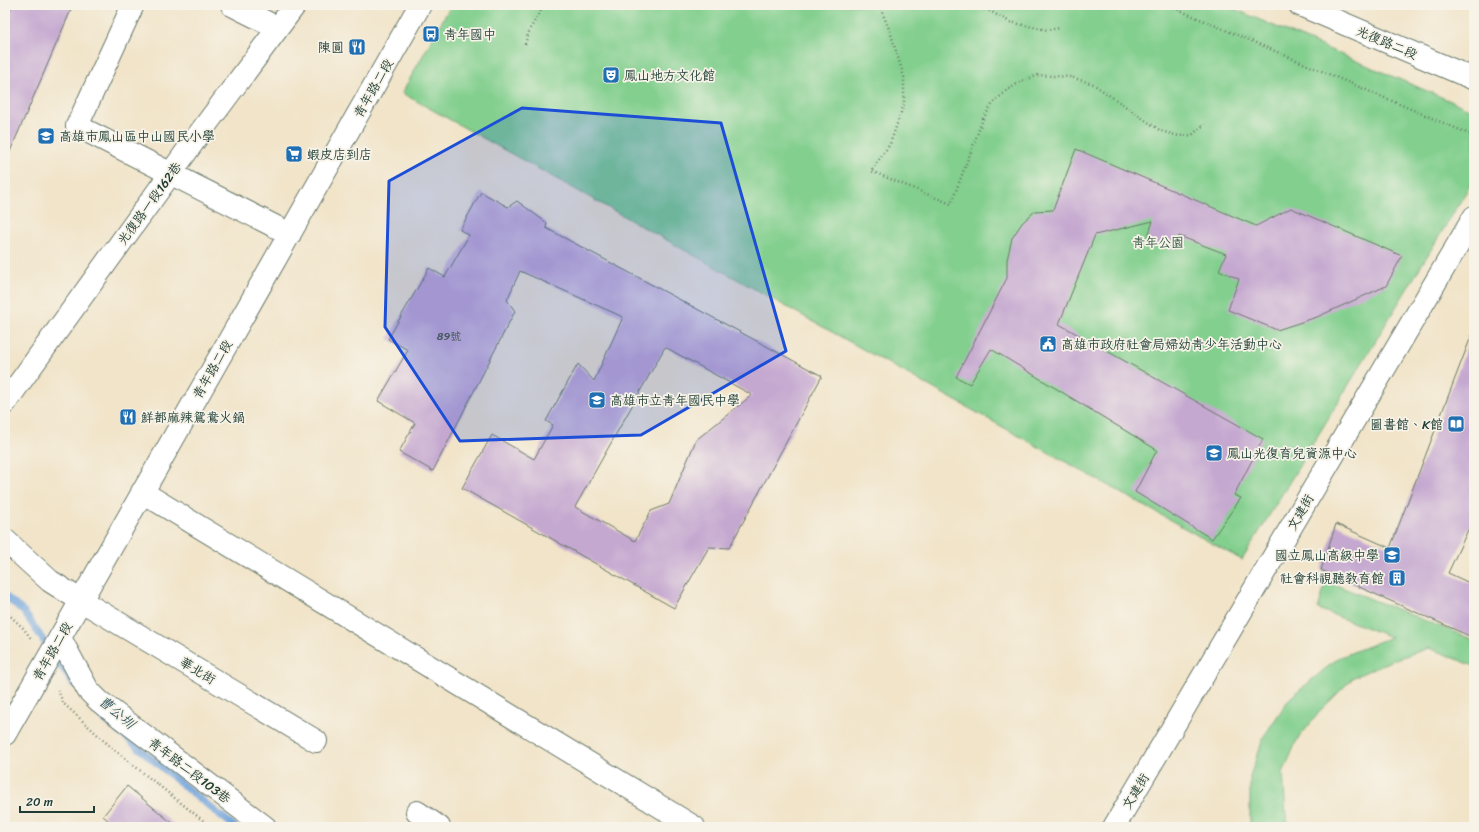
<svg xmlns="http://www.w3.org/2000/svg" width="1479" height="832" viewBox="0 0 1479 832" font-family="Sriracha,'LXGW WenKai TC',sans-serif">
	<rect width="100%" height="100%" fill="#f7f3e8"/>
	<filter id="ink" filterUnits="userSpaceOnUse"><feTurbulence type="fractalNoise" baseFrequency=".025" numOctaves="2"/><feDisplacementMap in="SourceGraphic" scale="8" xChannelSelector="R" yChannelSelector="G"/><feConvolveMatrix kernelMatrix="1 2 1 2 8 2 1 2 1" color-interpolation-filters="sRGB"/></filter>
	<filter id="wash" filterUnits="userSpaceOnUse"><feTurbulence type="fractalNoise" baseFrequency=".012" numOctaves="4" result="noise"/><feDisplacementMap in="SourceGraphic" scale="16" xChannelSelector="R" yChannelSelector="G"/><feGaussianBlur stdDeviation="0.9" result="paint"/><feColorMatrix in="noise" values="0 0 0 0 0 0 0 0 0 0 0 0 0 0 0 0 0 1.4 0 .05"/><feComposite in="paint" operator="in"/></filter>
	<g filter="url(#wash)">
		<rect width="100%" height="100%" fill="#f1e4c9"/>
		<!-- green -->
		<path fill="#82cf8e" stroke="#508661" d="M 451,5 L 1225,5 L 1474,111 L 1474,179 L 1242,560 L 402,93 Z
			M 1326,581 L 1474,640 L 1474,666 L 1429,648 L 1393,660 L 1354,677 L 1322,709 L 1297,740 L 1283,773 L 1286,815 L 1289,827 L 1252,827 L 1250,823 L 1250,776 L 1264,736 L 1289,699 L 1338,658 L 1391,637 L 1318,609 Z"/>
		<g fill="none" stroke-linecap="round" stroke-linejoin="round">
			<!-- stream -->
			<path stroke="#6ea3db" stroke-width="7" d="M 5,596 L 24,612 L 73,684
				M 96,712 L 185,787 L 235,827"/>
		</g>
		<g id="blocks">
			<!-- building -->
			<path fill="#c5a8d0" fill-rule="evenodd" d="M 12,5 L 73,5 L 5,163 L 5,22 Z
				M 1076,149 L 1256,226 L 1291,208 L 1402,256 L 1386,286 L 1317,317 L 1277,330 L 1228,310 L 1239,279 L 1219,270 L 1226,254 L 1179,236 L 1174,250 L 1147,240 L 1153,221 L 1095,235 L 1059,324 L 1263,439 L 1234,495 L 1241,498 L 1212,539 L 1135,492 L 1157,450 L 991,349 L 970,384 L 956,377 L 1007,278 L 1007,260 L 1012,238 L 1022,223 L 1035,211 L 1053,210 Z
				M 481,192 L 508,207 L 517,201 L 547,223 L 546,228 L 822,376 L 729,548 L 709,547 L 674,608 L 462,488 L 492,435 L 534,459 L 553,425 L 546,421 L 578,364 L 594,381 L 623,317 L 520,271 L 507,300 L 515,311 L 433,471 L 399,452 L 415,423 L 378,401 L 408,350 L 388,339 L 429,268 L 445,277 L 469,235 L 460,230 ZM 665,347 L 752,395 L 696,440 L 669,504 L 651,511 L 635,541 L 575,507 Z
				M 1472,334 L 1474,335 L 1474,517 L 1448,573 L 1474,585 L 1474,638 L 1321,570 L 1336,524 L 1390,548 Z
				M 127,786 L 177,827 L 116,827 L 103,816 Z"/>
		</g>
	</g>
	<g filter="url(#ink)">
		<use href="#blocks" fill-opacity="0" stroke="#687768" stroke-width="1"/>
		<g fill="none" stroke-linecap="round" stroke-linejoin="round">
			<!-- minor casing -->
			<g stroke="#687768" stroke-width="24">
				<path id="minor" d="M 133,5 L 77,126 L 290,234
					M 232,5 L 278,28
					M 1300,5 L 1474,79
					M 5,403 L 202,130 L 295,5
					M 142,492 L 694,827
					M 5,540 L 50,581 L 80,600 L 316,741
					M 60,638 L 88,690 L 99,701 L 265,827
					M 5,734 L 420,5
					M 417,812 L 439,827
					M 1114,827 L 1474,217"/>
			</g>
			<!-- path -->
			<path stroke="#687768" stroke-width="2.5" stroke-dasharray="1 3" stroke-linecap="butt" d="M 879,5 L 890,31 L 904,77 L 904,104 L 890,144 L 871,171 L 951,204 L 983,119 L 993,103 L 1006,91 L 1021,81 L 1039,75 L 1071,77 L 1093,84 L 1161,131 L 1179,136 L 1192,135 L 1205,124
				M 974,5 L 990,11 L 1010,22 L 1047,30 L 1060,28
				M 1167,5 L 1474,136
				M 525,44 L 530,29 L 544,5
				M 5,611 L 24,629 L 32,640
				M 58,690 L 63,703 L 112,748 L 211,827"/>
			<!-- minor -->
			<use href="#minor" stroke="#fff" stroke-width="22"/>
		</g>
	</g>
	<!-- marked area -->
	<path fill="#1d4ed8" fill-opacity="0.2" stroke="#1d4ed8" stroke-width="3" stroke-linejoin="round" d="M 522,108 L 721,123 L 786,351 L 641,435 L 460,441 L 385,327 L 389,181 Z"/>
	<!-- icons -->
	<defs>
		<g id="bus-square" transform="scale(0.9)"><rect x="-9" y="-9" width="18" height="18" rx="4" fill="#1f6fb2" stroke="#f7f3e8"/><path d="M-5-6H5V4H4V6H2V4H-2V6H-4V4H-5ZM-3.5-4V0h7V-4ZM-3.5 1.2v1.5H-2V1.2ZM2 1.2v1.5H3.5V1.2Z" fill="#fff"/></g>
		<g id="restaurant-square" transform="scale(0.9)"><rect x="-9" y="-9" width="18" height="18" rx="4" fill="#1f6fb2" stroke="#f7f3e8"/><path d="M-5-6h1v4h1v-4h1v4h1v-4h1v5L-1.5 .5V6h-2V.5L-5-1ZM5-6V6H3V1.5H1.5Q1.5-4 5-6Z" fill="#fff"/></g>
		<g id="theatre-square" transform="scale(0.9)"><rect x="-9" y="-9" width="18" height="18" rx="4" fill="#1f6fb2" stroke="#f7f3e8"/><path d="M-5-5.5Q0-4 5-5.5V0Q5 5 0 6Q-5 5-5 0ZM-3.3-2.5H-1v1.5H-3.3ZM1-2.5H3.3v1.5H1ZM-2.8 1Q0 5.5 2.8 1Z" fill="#fff"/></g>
		<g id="school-square" transform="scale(0.9)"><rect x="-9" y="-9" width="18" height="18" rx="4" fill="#1f6fb2" stroke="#f7f3e8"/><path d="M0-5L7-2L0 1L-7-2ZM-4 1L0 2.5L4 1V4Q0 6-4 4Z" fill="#fff"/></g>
		<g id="supermarket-square" transform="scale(0.9)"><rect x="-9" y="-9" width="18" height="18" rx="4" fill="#1f6fb2" stroke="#f7f3e8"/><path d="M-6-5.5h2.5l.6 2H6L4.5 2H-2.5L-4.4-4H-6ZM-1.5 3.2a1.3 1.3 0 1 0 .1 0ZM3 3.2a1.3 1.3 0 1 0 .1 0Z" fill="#fff"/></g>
		<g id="civic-square" transform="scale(0.9)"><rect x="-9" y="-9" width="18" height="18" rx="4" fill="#1f6fb2" stroke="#f7f3e8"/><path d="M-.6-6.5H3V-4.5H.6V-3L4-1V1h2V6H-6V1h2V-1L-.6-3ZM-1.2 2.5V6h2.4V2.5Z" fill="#fff"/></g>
		<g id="library-square" transform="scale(0.9)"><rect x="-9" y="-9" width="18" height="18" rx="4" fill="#1f6fb2" stroke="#f7f3e8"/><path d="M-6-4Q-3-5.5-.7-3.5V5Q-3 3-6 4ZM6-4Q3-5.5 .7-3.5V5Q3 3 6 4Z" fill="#fff"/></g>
		<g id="building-square" transform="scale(0.9)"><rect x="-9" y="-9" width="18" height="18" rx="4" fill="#1f6fb2" stroke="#f7f3e8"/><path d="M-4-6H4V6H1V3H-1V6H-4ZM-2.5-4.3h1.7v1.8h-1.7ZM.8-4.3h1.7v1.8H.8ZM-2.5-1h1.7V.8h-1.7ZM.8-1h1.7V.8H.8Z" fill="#fff"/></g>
	</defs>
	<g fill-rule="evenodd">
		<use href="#bus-square" x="431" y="34"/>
		<use href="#restaurant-square" x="357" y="47"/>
		<use href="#theatre-square" x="611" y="75"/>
		<use href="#school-square" x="46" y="136"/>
		<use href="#supermarket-square" x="294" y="154"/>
		<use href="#civic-square" x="1048" y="344"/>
		<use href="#school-square" x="597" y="400"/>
		<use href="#restaurant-square" x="128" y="417"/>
		<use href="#library-square" x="1456" y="424"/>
		<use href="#school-square" x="1214" y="453"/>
		<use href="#school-square" x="1392" y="555"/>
		<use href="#building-square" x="1397" y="578"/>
	</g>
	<g text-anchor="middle" stroke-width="3.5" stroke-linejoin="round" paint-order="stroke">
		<!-- number labels -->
		<g font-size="11" fill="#48585b">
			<text x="449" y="340">89號</text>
		</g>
		<!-- poi labels -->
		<g font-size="13" fill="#1f3d34" stroke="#f7f3e8" text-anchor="start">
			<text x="444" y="39">青年國中</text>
			<text x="344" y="52" text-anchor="end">陳圓</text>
			<text x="624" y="80">鳳山地方文化館</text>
			<text x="59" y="141">高雄市鳳山區中山國民小學</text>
			<text x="307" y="159">蝦皮店到店</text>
			<text x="1061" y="349">高雄市政府社會局婦幼青少年活動中心</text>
			<text x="610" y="405">高雄市立青年國民中學</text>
			<text x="141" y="422">鮮都麻辣鴛鴦火鍋</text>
			<text x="1443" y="429" text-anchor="end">圖書館、K館</text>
			<text x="1227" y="458">鳳山光復育兒資源中心</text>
			<text x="1379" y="560" text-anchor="end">國立鳳山高級中學</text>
			<text x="1384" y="583" text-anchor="end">社會科視聽教育館</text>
		</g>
		<!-- street labels -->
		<g font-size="13" fill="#1f3d34" stroke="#f7f3e8">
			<text transform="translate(1387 42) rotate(23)" y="5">光復路二段</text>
			<text transform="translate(373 88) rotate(-60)" y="5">青年路二段</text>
			<text transform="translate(149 203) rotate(-54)" y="5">光復路一段162巷</text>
			<text transform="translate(212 369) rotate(-60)" y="5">青年路二段</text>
			<text transform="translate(1300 512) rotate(-60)" y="5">文建街</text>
			<text transform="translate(52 651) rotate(-60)" y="5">青年路二段</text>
			<text transform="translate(198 670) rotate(31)" y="5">華北街</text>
			<text transform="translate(190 770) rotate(37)" y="5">青年路二段103巷</text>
			<text transform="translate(1135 791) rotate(-59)" y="5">文建街</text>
		</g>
		<!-- park labels -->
		<g font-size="13" fill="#335a46" stroke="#f7f3e8">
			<text x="1158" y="247">青年公園</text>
		</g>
		<!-- water labels -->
		<g font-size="14" font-style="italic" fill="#375c66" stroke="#f7f3e8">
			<text transform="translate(117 712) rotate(40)" y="5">曹公圳</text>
		</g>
	</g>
	<!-- margin -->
	<rect width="1479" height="832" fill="none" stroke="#f7f3e8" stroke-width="20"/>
	<!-- scale -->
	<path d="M20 806v6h74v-6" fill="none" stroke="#1f3d34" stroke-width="2"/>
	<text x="26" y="806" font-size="12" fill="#1f3d34" stroke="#f7f3e8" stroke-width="3" paint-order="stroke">20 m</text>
</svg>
